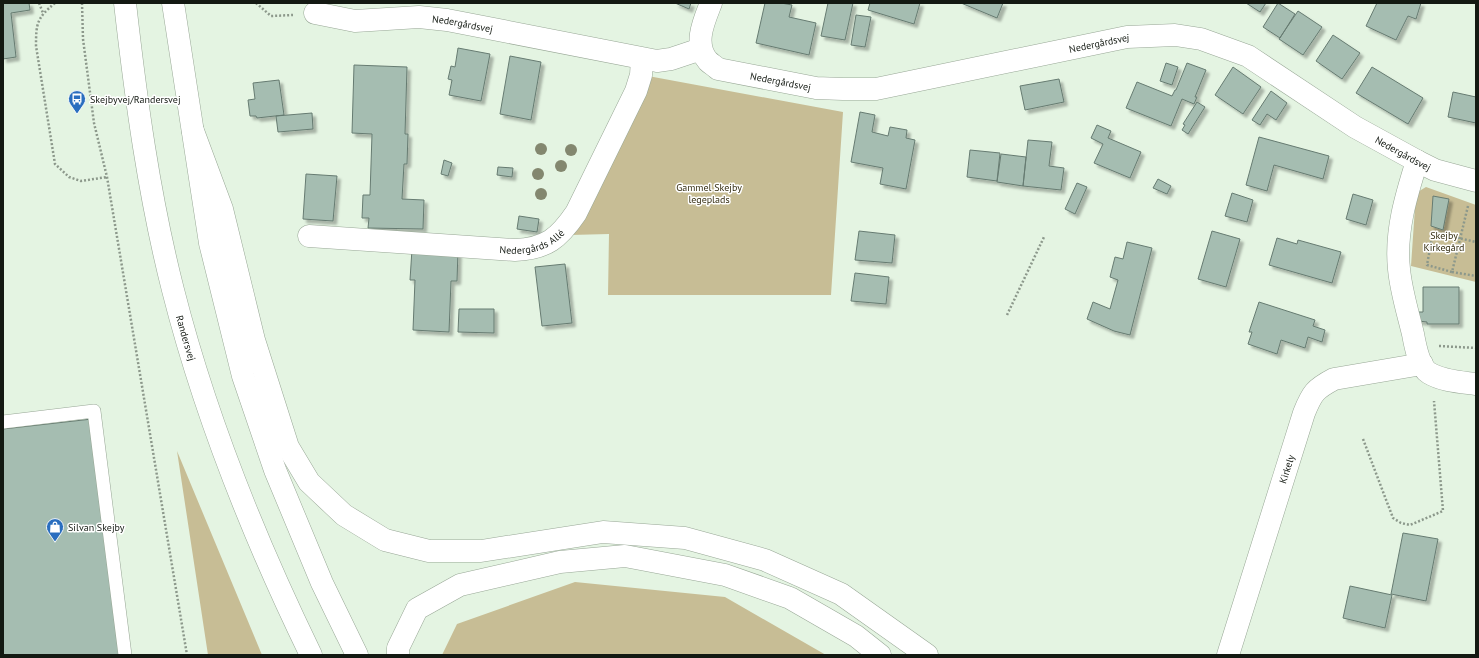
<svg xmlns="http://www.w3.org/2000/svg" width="1479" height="658" viewBox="0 0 1479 658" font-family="'PT Sans',sans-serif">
	<defs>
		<filter id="shadow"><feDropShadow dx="3.5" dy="3.5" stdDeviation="1" flood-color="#0004"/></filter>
	</defs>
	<rect width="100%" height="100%" fill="#e4f4e2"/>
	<!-- green -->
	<path fill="#c7bd95" d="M 648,76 L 843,112 L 831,295 L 608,295 L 609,234 L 570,235 Z
		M 1426,187 L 1476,205 L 1476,282 L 1411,266 L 1416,193 Z
		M 177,451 L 262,655 L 208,655 Z
		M 575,582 L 725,597 L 826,655 L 442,655 L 457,624 Z"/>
	<!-- building -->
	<path fill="#a5bdb1" stroke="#667b71" filter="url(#shadow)" d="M 3,3 L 29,3 L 30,10 L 11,13 L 16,57 L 3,59 Z
		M 675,3 L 691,3 L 689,9 Z
		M 765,3 L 781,3 L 792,5 L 789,17 L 816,23 L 809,55 L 756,43 Z
		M 828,3 L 853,3 L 845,40 L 821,36 Z
		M 870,3 L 920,3 L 914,24 L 868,10 Z
		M 961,3 L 1003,3 L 997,18 Z
		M 1246,3 L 1266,3 L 1260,12 Z
		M 1278,3 L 1295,14 L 1280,38 L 1263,27 Z
		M 1377,3 L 1421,3 L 1416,19 L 1408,16 L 1396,40 L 1366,26 Z
		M 1298,11 L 1322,27 L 1303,55 L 1279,39 Z
		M 856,15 L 871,17 L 865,47 L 851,45 Z
		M 1333,35 L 1360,53 L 1342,79 L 1316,61 Z
		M 458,48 L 490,54 L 481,101 L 449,95 L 452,80 L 448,79 L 451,66 L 455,67 Z
		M 510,56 L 541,62 L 531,120 L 500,114 Z
		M 1166,63 L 1178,67 L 1172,85 L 1160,81 Z
		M 1187,63 L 1206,70 L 1195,97 L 1197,97 L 1194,104 L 1182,99 L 1171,126 L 1126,108 L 1137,82 L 1172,96 L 1175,90 L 1176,90 Z
		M 354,65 L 407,67 L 405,134 L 408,134 L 407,164 L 404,164 L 402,199 L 424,200 L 423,229 L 368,228 L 369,218 L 362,218 L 363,195 L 370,195 L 372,134 L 352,133 Z
		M 1233,67 L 1261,87 L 1243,114 L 1215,95 Z
		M 1372,67 L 1423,98 L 1408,124 L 1356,93 Z
		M 1059,79 L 1064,102 L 1025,110 L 1020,86 Z
		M 279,80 L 284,115 L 257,118 L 256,116 L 250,116 L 248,100 L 255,99 L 253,83 Z
		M 1271,91 L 1287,103 L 1276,120 L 1267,114 L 1260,125 L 1252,120 Z
		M 1453,92 L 1476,97 L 1476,123 L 1448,117 Z
		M 1197,102 L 1205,107 L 1188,134 L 1182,130 L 1185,125 L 1183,124 Z
		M 860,112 L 875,115 L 872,132 L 888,136 L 890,127 L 907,130 L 906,138 L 915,140 L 906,189 L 880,184 L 883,168 L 851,162 Z
		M 312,113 L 313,129 L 278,132 L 276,116 Z
		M 1097,125 L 1111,131 L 1108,138 L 1141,152 L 1130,178 L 1094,163 L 1103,144 L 1091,138 Z
		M 1259,137 L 1329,156 L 1323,179 L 1274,165 L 1267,191 L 1246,185 Z
		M 1028,140 L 1052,142 L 1049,166 L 1064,168 L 1061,190 L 1023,186 Z
		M 970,150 L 1000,153 L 997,181 L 967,177 Z
		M 1001,154 L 1026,157 L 1023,186 L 997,182 Z
		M 444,160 L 452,163 L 448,176 L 441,174 Z
		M 498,167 L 513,168 L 512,177 L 497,175 Z
		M 306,174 L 337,176 L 333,221 L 303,219 Z
		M 1158,179 L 1171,186 L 1167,194 L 1153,188 Z
		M 1077,183 L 1087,187 L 1075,214 L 1065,209 Z
		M 1232,193 L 1253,200 L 1247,222 L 1225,216 Z
		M 1353,194 L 1373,200 L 1366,225 L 1346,219 Z
		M 1433,196 L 1449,199 L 1443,230 L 1431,226 Z
		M 519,216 L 539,219 L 537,232 L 517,229 Z
		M 859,231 L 895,235 L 892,263 L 855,260 Z
		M 1212,231 L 1240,239 L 1226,287 L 1198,279 Z
		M 1277,238 L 1297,244 L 1298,240 L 1341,252 L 1332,283 L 1269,265 Z
		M 1127,242 L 1152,248 L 1130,335 L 1114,331 L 1087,319 L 1093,302 L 1110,309 L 1118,280 L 1110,277 L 1115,257 L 1123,259 Z
		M 412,249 L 458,251 L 457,281 L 451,281 L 449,332 L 413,330 L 415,280 L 410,280 Z
		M 565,264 L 572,323 L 542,326 L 535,267 Z
		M 855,273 L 889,277 L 886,304 L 851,301 Z
		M 1423,287 L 1459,287 L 1459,324 L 1427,324 L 1427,322 L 1418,321 L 1418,312 L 1423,312 Z
		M 1259,302 L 1315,320 L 1313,326 L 1325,330 L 1322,342 L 1308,337 L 1305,348 L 1281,340 L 1277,354 L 1248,344 L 1252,332 L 1249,332 Z
		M 459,309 L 494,309 L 494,333 L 458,332 Z
		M 92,419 L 120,655 L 3,655 L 3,429 Z
		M 1403,533 L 1438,539 L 1426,601 L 1391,594 Z
		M 1350,586 L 1392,595 L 1385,628 L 1343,618 Z"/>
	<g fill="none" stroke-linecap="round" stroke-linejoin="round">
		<!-- lane casing -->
		<g stroke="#98a796" stroke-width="14">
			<path id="lane" d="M 3,422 L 94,411 L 125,655"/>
		</g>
		<!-- street casing -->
		<g stroke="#98a796" stroke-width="23">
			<g id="street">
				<path id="s1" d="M 711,3 C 704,21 693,44 708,61 C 711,64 715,66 718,69 L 816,88 L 843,89 L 876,89 L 1127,37 L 1175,35 L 1201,39 L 1248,56 L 1355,127 L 1417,161 L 1435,170 L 1476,181"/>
				<path id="s2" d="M 315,13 L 355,21 L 419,17 L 447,20 L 657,61 L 671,59 L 701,49"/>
				<path d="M 1417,161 C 1406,196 1395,232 1399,269 C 1401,291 1408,313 1413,334 C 1415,345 1419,367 1429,373 C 1442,381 1461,382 1476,384"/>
				<path id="s3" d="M 309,236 L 515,250 C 546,249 559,238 576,213 L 636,91 L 641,75 L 642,59"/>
				<path id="s4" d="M 1228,655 L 1304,413 C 1312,393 1315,389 1334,379 L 1422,364"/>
			</g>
		</g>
		<!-- secondary casing -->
		<g stroke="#98a796" stroke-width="23">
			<g id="secondary">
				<path id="s5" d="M 125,3 C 136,100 149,196 173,290 C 205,416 254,538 311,655"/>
				<path d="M 173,3 L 210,243 L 243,376 L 275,470 L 322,583 L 357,655"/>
				<path d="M 193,131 L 222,209 L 254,340 L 288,447 L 309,482 L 344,515 L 385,540 L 429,551 L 481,551 L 603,532 L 685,538 L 765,560 L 841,594 L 927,655"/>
				<path d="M 398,655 L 398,648 L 417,609 L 460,585 L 560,562 L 625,556 L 725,575 L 790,598 L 856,636 L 880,655"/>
			</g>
		</g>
		<!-- path -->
		<path stroke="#8c988b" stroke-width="2.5" stroke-dasharray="2 2" stroke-linecap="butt" d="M 39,3 L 43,13
			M 55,3 C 37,18 36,23 36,46 L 55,164 L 69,177 L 81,181 L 107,177
			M 82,3 L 83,39 L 94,123 L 107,177 L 187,655
			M 256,3 L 271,16 L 293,15
			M 1468,206 L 1452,272 L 1427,265 L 1433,232 C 1448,235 1462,239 1476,242
			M 1452,272 L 1476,276
			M 1007,315 L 1044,237
			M 1439,346 L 1476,348
			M 1363,439 L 1393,518 L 1401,523 L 1410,525 L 1443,511 L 1434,401"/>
		<!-- lane -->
		<use href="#lane" stroke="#fff" stroke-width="13"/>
		<!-- street -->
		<use href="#street" stroke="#fff" stroke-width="22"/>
		<!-- secondary -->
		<use href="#secondary" stroke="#fff" stroke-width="22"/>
	</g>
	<!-- trees -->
	<g fill="#83876f">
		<circle cx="541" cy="149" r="6"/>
		<circle cx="571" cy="150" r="6"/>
		<circle cx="561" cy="166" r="6"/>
		<circle cx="538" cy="174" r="6"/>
		<circle cx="541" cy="194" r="6"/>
	</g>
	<!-- icons -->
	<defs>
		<g id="bus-pin" transform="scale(0.9)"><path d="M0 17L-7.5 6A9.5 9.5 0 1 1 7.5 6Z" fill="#2a6ebf" stroke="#fff"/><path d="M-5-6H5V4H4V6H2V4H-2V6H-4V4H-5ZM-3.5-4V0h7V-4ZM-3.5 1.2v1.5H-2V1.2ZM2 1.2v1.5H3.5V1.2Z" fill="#fff"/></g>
		<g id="shop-pin" transform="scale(0.9)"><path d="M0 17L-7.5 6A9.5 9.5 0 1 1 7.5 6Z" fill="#2a6ebf" stroke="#fff"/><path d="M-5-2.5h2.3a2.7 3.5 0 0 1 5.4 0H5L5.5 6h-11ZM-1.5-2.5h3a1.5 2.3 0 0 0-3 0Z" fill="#fff"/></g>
	</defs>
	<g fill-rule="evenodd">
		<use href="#bus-pin" x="77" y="99"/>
		<use href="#shop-pin" x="55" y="527"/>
	</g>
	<g text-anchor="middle" stroke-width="3" stroke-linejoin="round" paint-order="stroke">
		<!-- street labels -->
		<g font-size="10" fill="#131912" stroke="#fff">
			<text dy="4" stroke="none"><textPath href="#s2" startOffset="149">Nedergårdsvej</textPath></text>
			<text dy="4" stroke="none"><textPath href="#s1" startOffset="462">Nedergårdsvej</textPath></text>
			<text dy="4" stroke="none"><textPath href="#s1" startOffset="138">Nedergårdsvej</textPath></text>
			<text dy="4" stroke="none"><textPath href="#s1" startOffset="798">Nedergårdsvej</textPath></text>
			<text dy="4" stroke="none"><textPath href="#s3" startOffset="225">Nedergårds Allé</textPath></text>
			<text dy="4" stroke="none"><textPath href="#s5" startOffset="341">Randersvej</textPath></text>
			<text dy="4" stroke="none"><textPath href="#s4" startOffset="195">Kirkely</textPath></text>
		</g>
		<!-- poi labels -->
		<g font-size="10" fill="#131912" stroke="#fff" text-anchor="start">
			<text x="90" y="103">Skejbyvej/Randersvej</text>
			<text x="68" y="531">Silvan Skejby</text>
		</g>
		<!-- park labels -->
		<g font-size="10" fill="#342d11" stroke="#fff">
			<text x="709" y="191">Gammel Skejby<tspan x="709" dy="12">legeplads</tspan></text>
			<text x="1444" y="239">Skejby<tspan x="1444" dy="12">Kirkegård</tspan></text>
		</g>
	</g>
	<!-- border -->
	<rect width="1479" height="658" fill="none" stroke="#131912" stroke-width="8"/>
</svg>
